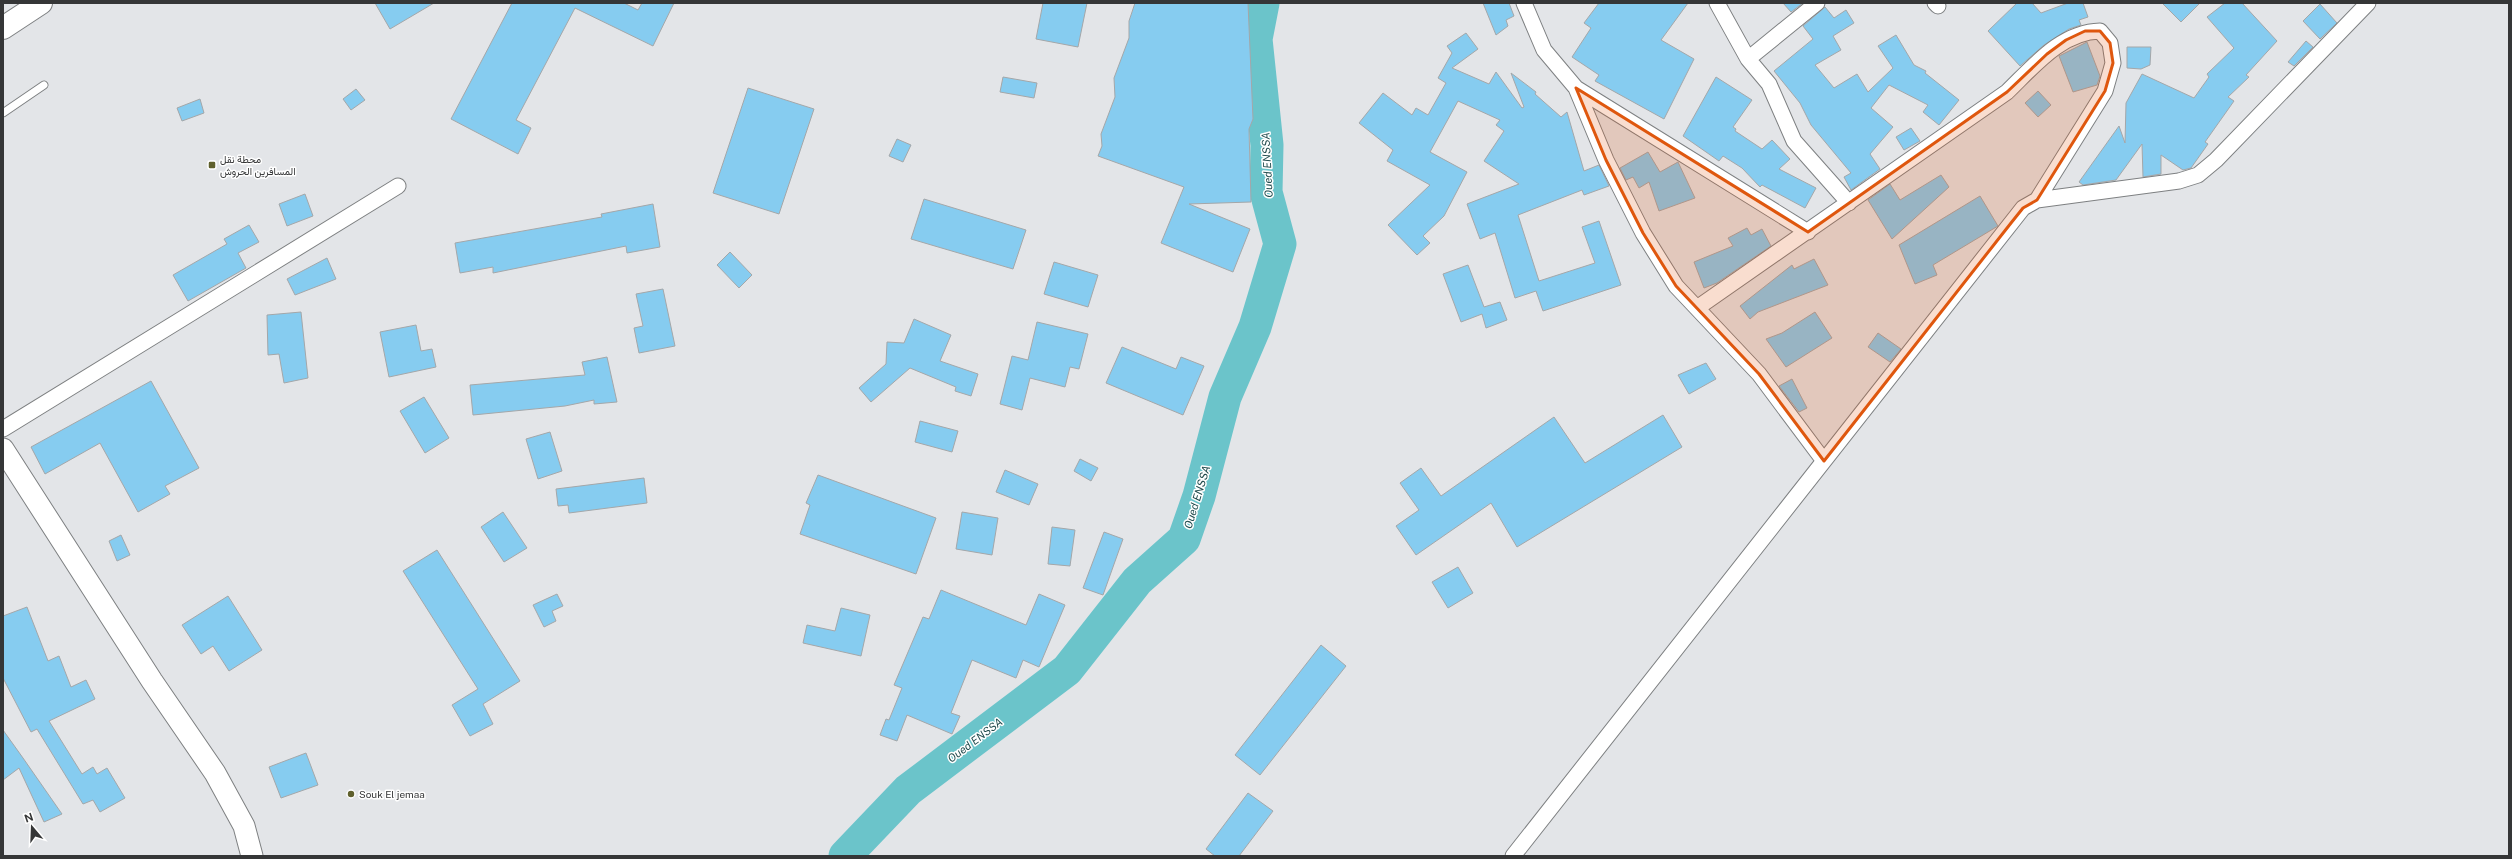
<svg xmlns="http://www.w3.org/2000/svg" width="2512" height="859" viewBox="0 0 2512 859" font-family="'Public Sans',Vazirmatn,sans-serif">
	<rect width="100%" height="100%" fill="#e3e5e8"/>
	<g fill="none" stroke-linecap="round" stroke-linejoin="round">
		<!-- river -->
		<path stroke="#6bc4ca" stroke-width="33" d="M 845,856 L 908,790 L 1067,670 L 1137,581 L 1184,539 L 1199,496 L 1225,397 L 1255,327 L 1280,244 L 1266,192 L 1267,145 L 1256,39 L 1263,3"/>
	</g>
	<!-- building -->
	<path fill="#86ccf0" stroke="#a4a7a9" d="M 375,3 L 434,3 L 390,29 Z
		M 512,3 L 624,3 L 638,10 L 642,3 L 674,3 L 653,46 L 575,8 L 516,120 L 531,128 L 518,154 L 451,119 Z
		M 1043,3 L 1087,3 L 1078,47 L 1036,39 Z
		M 1135,3 L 1248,3 L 1253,119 L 1249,129 L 1251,202 L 1189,204 L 1250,229 L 1233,272 L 1161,243 L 1184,187 L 1098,156 L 1102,146 L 1101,134 L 1115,97 L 1114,78 L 1129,38 L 1129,21 Z
		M 1483,3 L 1509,3 L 1514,16 L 1506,20 L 1508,26 L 1496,35 Z
		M 1599,3 L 1688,3 L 1661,40 L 1694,59 L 1664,119 L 1595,81 L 1599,75 L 1572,57 L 1591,28 L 1584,23 Z
		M 1783,3 L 1803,3 L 1791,12 Z
		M 2017,3 L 2032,3 L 2041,13 L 2068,3 L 2083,3 L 2088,17 L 2079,20 L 2081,25 L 2069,29 L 2044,45 L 2020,66 L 1988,31 Z
		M 2162,3 L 2200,3 L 2181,22 Z
		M 2225,3 L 2242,3 L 2277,41 L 2246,75 L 2249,77 L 2228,97 L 2234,101 L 2205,142 L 2208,144 L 2191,168 L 2183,170 L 2161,155 L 2161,174 L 2143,177 L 2142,144 L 2116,180 L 2083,185 L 2079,182 L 2119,126 L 2125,143 L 2126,103 L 2142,74 L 2194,98 L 2209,77 L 2207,74 L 2234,48 L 2207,17 Z
		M 2320,4 L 2337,23 L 2320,39 L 2303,21 Z
		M 1825,7 L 1834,18 L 1846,10 L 1854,23 L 1833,36 L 1841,50 L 1815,65 L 1834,88 L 1857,74 L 1868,92 L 1893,68 L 1878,46 L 1896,35 L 1914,65 L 1926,71 L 1925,73 L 1959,100 L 1939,125 L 1923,112 L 1928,105 L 1889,85 L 1871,108 L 1893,127 L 1870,154 L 1880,169 L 1851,190 L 1844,177 L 1851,173 L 1811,125 L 1800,103 L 1774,71 L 1813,39 L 1803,26 Z
		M 1466,33 L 1478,49 L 1452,68 L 1489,84 L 1496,72 L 1522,108 L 1524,107 L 1511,73 L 1536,92 L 1535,94 L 1561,117 L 1567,112 L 1584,171 L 1599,165 L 1609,186 L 1584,195 L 1582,190 L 1518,215 L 1539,281 L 1595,263 L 1582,227 L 1599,221 L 1621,285 L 1543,311 L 1536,291 L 1515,298 L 1495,233 L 1480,239 L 1467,204 L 1519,184 L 1484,161 L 1504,131 L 1496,125 L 1500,120 L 1458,101 L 1430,152 L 1467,172 L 1444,216 L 1423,236 L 1430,243 L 1417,255 L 1388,225 L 1430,185 L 1387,161 L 1393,150 L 1359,123 L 1383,93 L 1412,115 L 1416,108 L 1428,115 L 1446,83 L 1438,78 L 1452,53 L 1447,46 Z
		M 2306,41 L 2313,47 L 2294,66 L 2288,62 Z
		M 2087,42 L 2100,76 L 2097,85 L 2073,92 L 2059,56 Z
		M 2127,47 L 2151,47 L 2150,65 L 2141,69 L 2127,68 Z
		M 1003,77 L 1037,83 L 1034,98 L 1000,92 Z
		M 1716,77 L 1752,100 L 1733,127 L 1736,129 L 1735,131 L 1762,149 L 1772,140 L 1790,159 L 1779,169 L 1816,188 L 1805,208 L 1762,185 L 1760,187 L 1742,168 L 1723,156 L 1719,161 L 1683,136 Z
		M 748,88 L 814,109 L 779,214 L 713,193 Z
		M 356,89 L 365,100 L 351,110 L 343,99 Z
		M 2038,91 L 2051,105 L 2038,117 L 2025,103 Z
		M 200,99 L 204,113 L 182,121 L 177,108 Z
		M 1911,128 L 1920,141 L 1904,150 L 1896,137 Z
		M 897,139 L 911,145 L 903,162 L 889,156 Z
		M 1648,152 L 1660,172 L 1678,162 L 1695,198 L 1659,211 L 1649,182 L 1639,188 L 1633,177 L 1626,180 L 1620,168 Z
		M 1941,175 L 1949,187 L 1892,239 L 1868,200 L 1890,184 L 1900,200 Z
		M 305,194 L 313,216 L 287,226 L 279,204 Z
		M 1980,196 L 1998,226 L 1933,265 L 1937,275 L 1915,284 L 1899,245 Z
		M 924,199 L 1026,230 L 1013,269 L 911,239 Z
		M 653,204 L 660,247 L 627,253 L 626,246 L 493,273 L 493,267 L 460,273 L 455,243 L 602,217 L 601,214 Z
		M 249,225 L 259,242 L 238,253 L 246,268 L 188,301 L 173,275 L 227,244 L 224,239 Z
		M 1747,228 L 1751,235 L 1762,229 L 1771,246 L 1717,283 L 1704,288 L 1694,262 L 1733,246 L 1728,238 Z
		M 730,252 L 752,275 L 739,288 L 717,265 Z
		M 327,258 L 336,279 L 295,295 L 287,279 Z
		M 1814,259 L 1828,285 L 1758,312 L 1750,319 L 1740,306 L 1792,265 L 1794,269 Z
		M 1054,262 L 1098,275 L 1088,307 L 1044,294 Z
		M 1468,265 L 1484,307 L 1500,302 L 1507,320 L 1486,328 L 1482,314 L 1461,322 L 1443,274 Z
		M 663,289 L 675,346 L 639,353 L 634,328 L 643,326 L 636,294 Z
		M 301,312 L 308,378 L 284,383 L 279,354 L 268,355 L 267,315 Z
		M 1815,312 L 1832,338 L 1786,367 L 1766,339 L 1782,333 Z
		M 914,319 L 951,335 L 940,361 L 978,374 L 971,396 L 955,391 L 956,387 L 910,368 L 871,402 L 859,388 L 886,364 L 887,342 L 904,343 Z
		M 1037,322 L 1088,334 L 1079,369 L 1070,367 L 1065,387 L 1030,378 L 1022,410 L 1000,404 L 1012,356 L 1028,360 Z
		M 416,325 L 421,351 L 432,349 L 436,367 L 389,377 L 380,332 Z
		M 1878,333 L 1901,349 L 1890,362 L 1868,347 Z
		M 1122,347 L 1176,369 L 1181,357 L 1204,366 L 1183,415 L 1106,383 Z
		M 607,357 L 617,402 L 594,404 L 594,400 L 565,406 L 473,415 L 470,385 L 585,375 L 582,362 Z
		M 1706,363 L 1716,379 L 1689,394 L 1678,375 Z
		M 1792,379 L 1807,408 L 1799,412 L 1779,386 Z
		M 151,381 L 199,468 L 165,486 L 170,494 L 138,512 L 100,443 L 45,474 L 31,447 Z
		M 424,397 L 449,438 L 425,453 L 400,411 Z
		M 1663,415 L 1682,447 L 1517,547 L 1491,503 L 1416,555 L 1396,526 L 1419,510 L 1400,483 L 1421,468 L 1441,496 L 1554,417 L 1585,463 Z
		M 920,421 L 958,431 L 952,452 L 915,442 Z
		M 550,432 L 562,471 L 538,479 L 526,439 Z
		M 1080,459 L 1098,468 L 1091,481 L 1074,471 Z
		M 1005,470 L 1038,484 L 1029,505 L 996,492 Z
		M 818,475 L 936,518 L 916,574 L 800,534 L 810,505 L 806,503 Z
		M 644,478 L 647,503 L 569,513 L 568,505 L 558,506 L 556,489 Z
		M 503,512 L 527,548 L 504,562 L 481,527 Z
		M 962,512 L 998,518 L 992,555 L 956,549 Z
		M 1052,527 L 1075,530 L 1070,566 L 1048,564 Z
		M 1104,532 L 1123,539 L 1103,595 L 1083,588 Z
		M 121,535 L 130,555 L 117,561 L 109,541 Z
		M 437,550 L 520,681 L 483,704 L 493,724 L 470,736 L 452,705 L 478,689 L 403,571 Z
		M 1458,567 L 1473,593 L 1448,608 L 1432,582 Z
		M 941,590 L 1026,625 L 1039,594 L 1065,605 L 1039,667 L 1023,660 L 1016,678 L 972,660 L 951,713 L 960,716 L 952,734 L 907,715 L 897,741 L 880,735 L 886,719 L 889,720 L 902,688 L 894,685 L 923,617 L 929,619 Z
		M 557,594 L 563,606 L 552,611 L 556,621 L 544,627 L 533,605 Z
		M 228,596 L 262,650 L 229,671 L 213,646 L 201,654 L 182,625 Z
		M 27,607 L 48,661 L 59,656 L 71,687 L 86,680 L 95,699 L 49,721 L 82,774 L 93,767 L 97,774 L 107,768 L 125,798 L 100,812 L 93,800 L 83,804 L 37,729 L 31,732 L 3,678 L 3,616 Z
		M 841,608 L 870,615 L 861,656 L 803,643 L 807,625 L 835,631 Z
		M 1321,645 L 1346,666 L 1260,775 L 1235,755 Z
		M 3,730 L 23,758 L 62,814 L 44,822 L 19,768 L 3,780 Z
		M 306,753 L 318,785 L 281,798 L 269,767 Z
		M 1248,793 L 1273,811 L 1239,856 L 1215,856 L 1206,849 Z"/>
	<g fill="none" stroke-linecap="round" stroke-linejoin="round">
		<!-- lane casing -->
		<g stroke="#7e8082" stroke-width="9">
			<path id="lane" d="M 3,113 L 44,85"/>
		</g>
		<!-- street casing -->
		<g stroke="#7e8082" stroke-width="17">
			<path id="street" d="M 1524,3 L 1544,50 L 1576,88 L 1606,160 L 1643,233 L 1676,286 L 1759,374 L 1824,461
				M 1717,3 L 1748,59 L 1769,84 L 1794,141 L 1849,203
				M 1935,3 L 1938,6
				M 1748,59 L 1817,3
				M 1576,88 L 1808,232
				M 1697,308 L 2007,92 C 2034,66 2061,32 2100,31 L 2110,43 L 2113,63 L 2105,91 L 2037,200
				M 3,429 L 398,186
				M 1513,856 L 2023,208 L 2037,200 L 2179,181 L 2198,175 L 2216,160 L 2368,3"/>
		</g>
		<!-- secondary casing -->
		<g stroke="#7e8082" stroke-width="23">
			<path id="secondary" d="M 3,449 L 152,681 L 215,773 L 244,826 L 252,856"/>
		</g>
		<!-- highway casing -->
		<g stroke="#7e8082" stroke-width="24">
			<path id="highway" d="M 3,28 L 41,3"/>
		</g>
		<!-- lane -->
		<use href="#lane" stroke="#fff" stroke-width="7"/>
		<!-- street -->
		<use href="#street" stroke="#fff" stroke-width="15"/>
		<!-- secondary -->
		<use href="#secondary" stroke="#fff" stroke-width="21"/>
		<!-- highway -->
		<use href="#highway" stroke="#fff" stroke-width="22"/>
	</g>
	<!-- marked area -->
	<path fill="#df570e" fill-opacity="0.2" stroke="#df570e" stroke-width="3" stroke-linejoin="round" d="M 2085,31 L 2100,31 L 2110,43 L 2113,63 L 2105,91 L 2037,200 L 2023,208 L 2011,223 L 1824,461 L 1759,374 L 1676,286 L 1643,233 L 1606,160 L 1576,88 L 1808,232 L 2007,92 L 2047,54 L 2066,40 Z"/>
	<!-- markers -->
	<g fill="#5f602d" stroke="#fff" stroke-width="1.5">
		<rect x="208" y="161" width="8" height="8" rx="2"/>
		<circle cx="351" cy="794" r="4"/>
	</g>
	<g text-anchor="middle" stroke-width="3" stroke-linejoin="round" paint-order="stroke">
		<!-- poi labels -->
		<g font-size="10" fill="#353637" stroke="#fff" text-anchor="start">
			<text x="220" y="163">محطة نقل<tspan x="220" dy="12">المسافرين الحروش</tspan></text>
			<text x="359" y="798">Souk El jemaa</text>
		</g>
		<!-- water labels -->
		<g font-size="11" font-style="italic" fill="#224c4e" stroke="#fff">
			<text transform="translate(1267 165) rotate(-93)" y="4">Oued ENSSA</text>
			<text transform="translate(1197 497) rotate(-73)" y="4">Oued ENSSA</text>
			<text transform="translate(975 740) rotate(-37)" y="4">Oued ENSSA</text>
		</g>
	</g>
	<!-- border -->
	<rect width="2512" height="859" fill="none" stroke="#353637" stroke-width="8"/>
	<!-- north arrow -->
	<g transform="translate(32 827) rotate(341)" stroke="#ffffff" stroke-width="3" paint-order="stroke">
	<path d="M0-3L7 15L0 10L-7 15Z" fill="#353637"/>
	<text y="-6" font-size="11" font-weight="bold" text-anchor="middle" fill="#353637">N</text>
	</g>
</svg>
